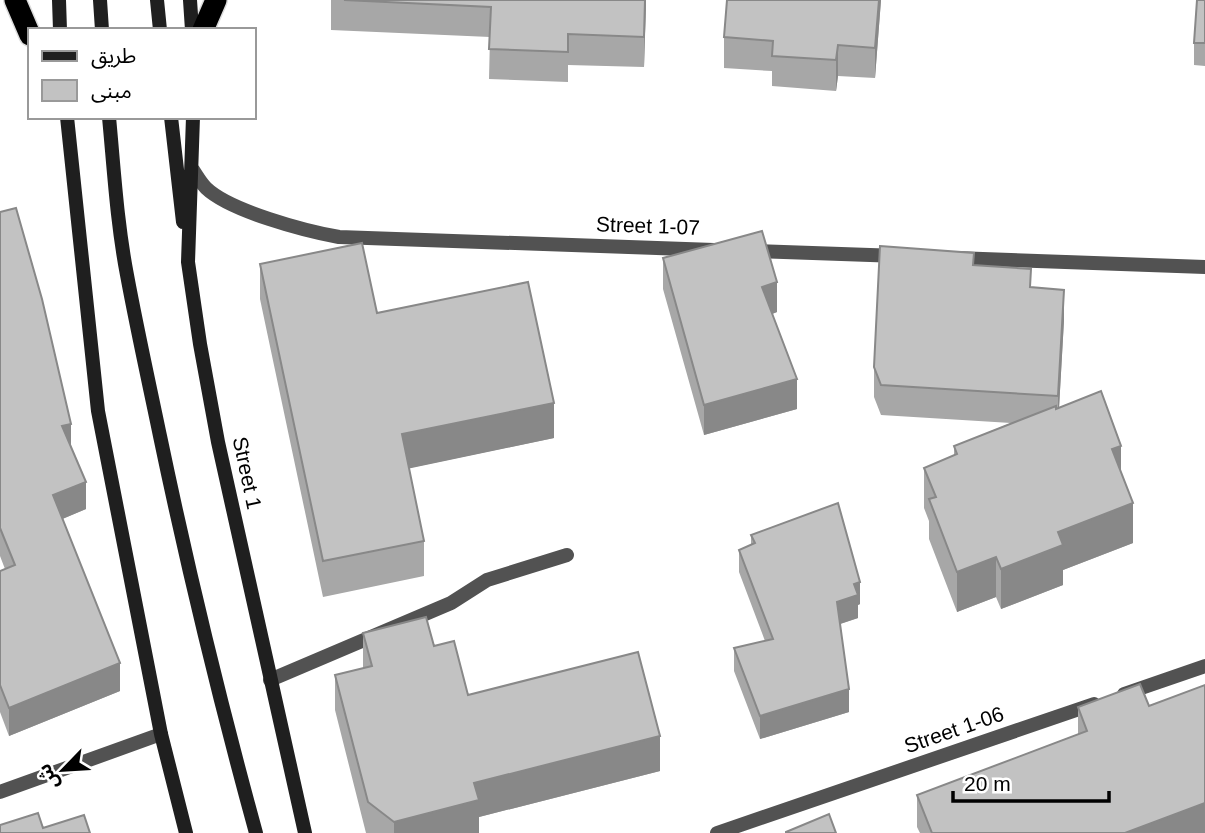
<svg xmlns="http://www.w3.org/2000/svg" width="1205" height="833" viewBox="0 0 1205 833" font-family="Arial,'Noto Sans Arabic',sans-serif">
	<rect width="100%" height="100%" fill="#fff"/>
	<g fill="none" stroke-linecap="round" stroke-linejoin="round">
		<!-- highway casing -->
		<g stroke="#dbdbdb" stroke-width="24">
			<path id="highway" d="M 15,0 L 30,35
				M 203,30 L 216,0"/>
		</g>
		<!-- lane -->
		<path stroke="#525252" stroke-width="14" d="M 270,680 L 451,603 L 487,580 L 567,555"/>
		<!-- street -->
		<path stroke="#525252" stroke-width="14" d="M 193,170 C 197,176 201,183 206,188 C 230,211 305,231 339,237 L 714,250
			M 752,251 L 899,256
			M 955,258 L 1205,267
			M 1124,694 L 1205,666
			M 0,792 L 161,734
			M 717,833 L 1094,704"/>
		<!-- secondary -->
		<path stroke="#1f1f1f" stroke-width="14" d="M 59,0 L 60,30
			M 100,0 L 102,30
			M 157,0 L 160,30
			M 190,0 L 192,30
			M 67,117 L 98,411 L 161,734 L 186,833
			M 109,117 C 114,170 117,223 127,275 C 137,329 149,383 160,436 C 188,570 220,702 256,833
			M 171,117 L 183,222
			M 193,117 L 188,262 L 200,344 L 218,442 L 305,833"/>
		<!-- highway -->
		<use href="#highway" stroke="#000" stroke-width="21"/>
	</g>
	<!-- wall -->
	<path fill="#a7a7a7" d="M 331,0 L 646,0 L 644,67 L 568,65 L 568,82 L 489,79 L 490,37 L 331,30 Z
		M 727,0 L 881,0 L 875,78 L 838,76 L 836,91 L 772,86 L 772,71 L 724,68 L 724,37 Z
		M 1205,0 L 1205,66 L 1194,65 L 1194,43 Z
		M 0,212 L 71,448 L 86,509 L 62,519 L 120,691 L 9,736 L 0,712 L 0,571 L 5,569 L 0,556 Z
		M 663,258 L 777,312 L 772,314 L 797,409 L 704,435 L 663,289 Z
		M 260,264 L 377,313 L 554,438 L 409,468 L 424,541 L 424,576 L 323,597 L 260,299 Z
		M 974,265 L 1031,287 L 1064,320 L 1059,408 L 1121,473 L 1133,543 L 1063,570 L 1063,585 L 1001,609 L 996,597 L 957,612 L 929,539 L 929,521 L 924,508 L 924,468 L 954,456 L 954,446 L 1011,423 L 881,415 L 874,397 L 874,367 Z
		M 751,535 L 860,604 L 858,605 L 858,618 L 840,624 L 849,712 L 760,739 L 734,671 L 734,648 L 765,641 L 739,572 L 739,550 L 751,545 Z
		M 363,633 L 434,646 L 468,695 L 660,771 L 479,817 L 479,833 L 366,833 L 335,710 L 335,675 L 363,668 Z
		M 1149,706 L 1205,833 L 920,833 L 917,827 L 917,795 L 1078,734 L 1078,707 Z"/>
	<!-- shaded-wall -->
	<path fill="#888" d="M 645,0 L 646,0 L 644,67 L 644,37 Z
		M 879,0 L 881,0 L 875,78 L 875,48 Z
		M 838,45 L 838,76 L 836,91 L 836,60 Z
		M 777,282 L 777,312 L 762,318 L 762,287 Z
		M 1064,290 L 1064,320 L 1058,426 L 1058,396 Z
		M 797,379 L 797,409 L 704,435 L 704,405 Z
		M 554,403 L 554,438 L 402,470 L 402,434 Z
		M 71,424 L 71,451 L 62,426 Z
		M 1121,446 L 1121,486 L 1112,449 Z
		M 86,482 L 86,509 L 53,523 L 53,495 Z
		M 1133,503 L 1133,543 L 1063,570 L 1063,585 L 1001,609 L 1001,569 L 1058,532 Z
		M 996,557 L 996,597 L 957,612 L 957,572 Z
		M 860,582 L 860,604 L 858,605 L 858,618 L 837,625 L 837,602 L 854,584 Z
		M 120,663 L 120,691 L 9,736 L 9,708 Z
		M 849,689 L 849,712 L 760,739 L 760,716 Z
		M 660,736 L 660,771 L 479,817 L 479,833 L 394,833 L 394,822 L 474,783 Z
		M 1205,803 L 1205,833 L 1125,833 Z"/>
	<!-- building -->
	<path fill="#c2c2c2" stroke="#888" stroke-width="2" d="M 344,0 L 645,0 L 644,37 L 568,34 L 568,52 L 489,49 L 491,7 Z
		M 727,0 L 879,0 L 875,48 L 838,45 L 836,60 L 772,56 L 773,41 L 724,37 Z
		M 1197,0 L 1205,0 L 1205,43 L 1194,43 Z
		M 16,208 L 42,299 L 71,424 L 62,426 L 86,482 L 53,495 L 120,663 L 9,708 L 0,685 L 0,571 L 15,565 L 0,528 L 0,212 Z
		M 762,231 L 777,282 L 762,287 L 797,379 L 704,405 L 663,258 Z
		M 362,243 L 377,313 L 528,282 L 554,403 L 402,434 L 424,541 L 323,561 L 260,264 Z
		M 880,246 L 974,253 L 973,265 L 1031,269 L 1030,287 L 1064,290 L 1058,396 L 881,385 L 874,367 Z
		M 1101,391 L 1121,446 L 1112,449 L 1133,503 L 1058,532 L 1063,545 L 1001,569 L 996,557 L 957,572 L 929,499 L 936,497 L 924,468 L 957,454 L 954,446 L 1056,406 L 1056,409 Z
		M 838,503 L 860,582 L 854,584 L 858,595 L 837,602 L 849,689 L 760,716 L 734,648 L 773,639 L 739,550 L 755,543 L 751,535 Z
		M 426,617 L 434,646 L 454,641 L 468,695 L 638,652 L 660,736 L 474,783 L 479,800 L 394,822 L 368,802 L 335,675 L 372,666 L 363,633 Z
		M 1140,684 L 1149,706 L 1205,685 L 1205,803 L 1125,833 L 932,833 L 917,795 L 1087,731 L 1078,707 Z
		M 38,813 L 43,828 L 84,815 L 90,833 L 0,833 L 0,825 Z
		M 829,814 L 836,833 L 786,833 L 786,832 Z"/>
	<g text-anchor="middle" stroke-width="5" stroke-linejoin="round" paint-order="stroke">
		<!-- street labels -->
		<g font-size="21" fill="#000" stroke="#fff">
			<text transform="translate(648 226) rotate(2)" y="7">Street 1-07</text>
			<text transform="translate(247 473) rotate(78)" y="7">Street 1</text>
			<text transform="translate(954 730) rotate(-19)" y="7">Street 1-06</text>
		</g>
	</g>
	<!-- legend -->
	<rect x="28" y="28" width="228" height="91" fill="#ffffff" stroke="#999999" stroke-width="2"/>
	<rect x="42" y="51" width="35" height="10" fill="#1f1f1f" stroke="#999999" stroke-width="2"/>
	<text x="91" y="63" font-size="21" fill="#000000">طريق</text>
	<rect x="42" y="80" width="35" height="21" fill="#c2c2c2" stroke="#999999" stroke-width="2"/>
	<text x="91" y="98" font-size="21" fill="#000000">مبنى</text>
	<!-- north arrow -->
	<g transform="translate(63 770) rotate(245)" stroke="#ffffff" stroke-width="5" paint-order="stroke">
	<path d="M0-5L12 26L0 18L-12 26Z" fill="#000000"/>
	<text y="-10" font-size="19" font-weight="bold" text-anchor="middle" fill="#000000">ش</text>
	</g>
	<!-- scale -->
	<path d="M953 791v10h156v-10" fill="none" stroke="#000000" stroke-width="3.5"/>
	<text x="964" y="791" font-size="21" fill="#000000" stroke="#ffffff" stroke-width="5" paint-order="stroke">20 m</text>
</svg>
